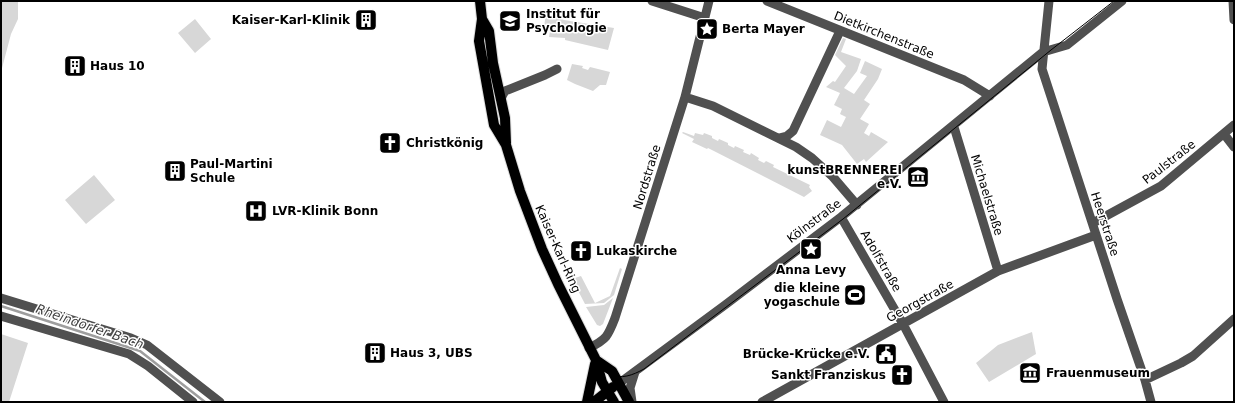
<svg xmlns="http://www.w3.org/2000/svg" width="1235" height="403" viewBox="0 0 1235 403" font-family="'DejaVu Sans',sans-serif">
	<rect width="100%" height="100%" fill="#fff"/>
	<!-- green -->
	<path fill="#d7d7d7" d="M 1,1 L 18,1 L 18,19 L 11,34 L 1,72 Z
		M 546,13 L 564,20 L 614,28 L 608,50 L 565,40 L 565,38 L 549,37 L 550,31 L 544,27 Z
		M 195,19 L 211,39 L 195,53 L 178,33 Z
		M 843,38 L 846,39 L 841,52 L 861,59 L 857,71 L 844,88 L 854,94 L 867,76 L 860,73 L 865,61 L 882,69 L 878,79 L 864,100 L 870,104 L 860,119 L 869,124 L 864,133 L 869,136 L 871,132 L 888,142 L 866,162 L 864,159 L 857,164 L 842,145 L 820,135 L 827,120 L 841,127 L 846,117 L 840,114 L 842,109 L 834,105 L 840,93 L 826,87 L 833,81 L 835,82 L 846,66 L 835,55 Z
		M 572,64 L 583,66 L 582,68 L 588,70 L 590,67 L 610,72 L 606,85 L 600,85 L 593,91 L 575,84 L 567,80 Z
		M 683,132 L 694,136 L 695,133 L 703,135 L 704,133 L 712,136 L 712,138 L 718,141 L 719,139 L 728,143 L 728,145 L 734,148 L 735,146 L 744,150 L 743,152 L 750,155 L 751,153 L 759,158 L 758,160 L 764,163 L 766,161 L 774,165 L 773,167 L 810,185 L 809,187 L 812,191 L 804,197 L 708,148 L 707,149 L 692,142 L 694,139 L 682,133 Z
		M 94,175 L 115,200 L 86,224 L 65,200 Z
		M 620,268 L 622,269 L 614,295 L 604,303 L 585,304 L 572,279 L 581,276 L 595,303 L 610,296 Z
		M 613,298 L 603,324 L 600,326 L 597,325 L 586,307 L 604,305 Z
		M 1032,332 L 1036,354 L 989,382 L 976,363 L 998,345 Z
		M 1,334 L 28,343 L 9,402 L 1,402 Z"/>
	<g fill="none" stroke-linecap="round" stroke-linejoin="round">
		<!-- stream -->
		<path stroke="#9e9e9e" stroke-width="2.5" d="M 1,306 L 140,351 L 205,402"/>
		<!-- major casing -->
		<g stroke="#dbdbdb" stroke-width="12">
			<path id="major" d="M 480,1 L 482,19 L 479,41 L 494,125 L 506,145 L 520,191 L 542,249 L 558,284 L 596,360 L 602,382 L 614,402
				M 482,19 L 489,31 L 493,63 L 505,118 L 506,143
				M 596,360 L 612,371 L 629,402
				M 587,402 L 595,364
				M 594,402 L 613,387"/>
		</g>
		<!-- minor -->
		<path stroke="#505050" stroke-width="9" d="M 652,1 L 705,18
			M 767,1 L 964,80 L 990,96
			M 1049,1 L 1042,69 L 1117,299 L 1145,380 L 1151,402
			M 1233,1 L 1234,20
			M 685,97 L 713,106 L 796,147 L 812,158 L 833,177 L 857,205
			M 501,98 L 505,91 L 545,75 L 557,69
			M 954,127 L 998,271
			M 1224,134 L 1234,147
			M 779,138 L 787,136 L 793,131 L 840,31
			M 841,217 L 903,324 L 944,402
			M 1093,223 L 1161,186 L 1234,125
			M 1,298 L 131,338 L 147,345 L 220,402
			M 1,316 L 129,354 L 148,366 L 193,402
			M 589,348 C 607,339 608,336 615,318 L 685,97 L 709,1
			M 1145,380 L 1181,363 L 1193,356 L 1234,319
			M 618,384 L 725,305 L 841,217 L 1043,52 L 1067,45 L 1122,1
			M 632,402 L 630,388 L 635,372
			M 762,402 L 998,271 L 1096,235"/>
		<!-- major -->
		<use href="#major" stroke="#000" stroke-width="10"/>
		<!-- tram -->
		<path stroke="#000" stroke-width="1" d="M 478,1 C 484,81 506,172 538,245 C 549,269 560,293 572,317 C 579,332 594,367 609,374 C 621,380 633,375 644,369 L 843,219 L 1051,50 L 1114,1"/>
	</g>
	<!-- icons -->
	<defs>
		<g id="building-square" transform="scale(1.15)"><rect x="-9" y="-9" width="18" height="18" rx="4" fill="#000" stroke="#fff"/><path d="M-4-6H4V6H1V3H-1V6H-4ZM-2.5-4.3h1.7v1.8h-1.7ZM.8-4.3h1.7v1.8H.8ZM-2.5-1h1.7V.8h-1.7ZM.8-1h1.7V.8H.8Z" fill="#fff"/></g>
		<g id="university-square" transform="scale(1.15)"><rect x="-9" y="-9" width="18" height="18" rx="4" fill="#000" stroke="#fff"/><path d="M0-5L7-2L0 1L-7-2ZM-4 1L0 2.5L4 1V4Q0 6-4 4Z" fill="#fff"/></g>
		<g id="sight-square" transform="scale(1.15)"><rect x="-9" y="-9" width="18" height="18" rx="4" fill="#000" stroke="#fff"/><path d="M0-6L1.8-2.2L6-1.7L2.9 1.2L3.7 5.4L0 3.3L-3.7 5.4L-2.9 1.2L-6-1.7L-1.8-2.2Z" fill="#fff"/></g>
		<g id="church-square" transform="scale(1.15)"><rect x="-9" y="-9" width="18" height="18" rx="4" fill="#000" stroke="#fff"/><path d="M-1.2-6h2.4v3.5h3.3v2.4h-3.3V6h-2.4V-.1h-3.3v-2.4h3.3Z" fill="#fff"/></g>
		<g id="museum-square" transform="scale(1.15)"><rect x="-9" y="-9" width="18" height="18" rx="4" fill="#000" stroke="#fff"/><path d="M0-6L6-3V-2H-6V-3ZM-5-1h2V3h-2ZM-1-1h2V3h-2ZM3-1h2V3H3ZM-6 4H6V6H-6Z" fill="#fff"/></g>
		<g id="hospital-square" transform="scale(1.15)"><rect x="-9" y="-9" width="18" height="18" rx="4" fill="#000" stroke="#fff"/><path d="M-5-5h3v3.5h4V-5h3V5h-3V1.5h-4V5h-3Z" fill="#fff"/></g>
		<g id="stadium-square" transform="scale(1.15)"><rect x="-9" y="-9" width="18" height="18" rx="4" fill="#000" stroke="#fff"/><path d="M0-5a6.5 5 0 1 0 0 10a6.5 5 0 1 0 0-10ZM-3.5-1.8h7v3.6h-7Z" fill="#fff"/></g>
		<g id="civic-square" transform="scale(1.15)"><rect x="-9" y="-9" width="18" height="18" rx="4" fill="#000" stroke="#fff"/><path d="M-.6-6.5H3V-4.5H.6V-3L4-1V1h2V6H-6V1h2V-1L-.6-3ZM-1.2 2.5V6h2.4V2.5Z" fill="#fff"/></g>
	</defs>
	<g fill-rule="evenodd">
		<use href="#building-square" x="366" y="20"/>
		<use href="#university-square" x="510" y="21"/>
		<use href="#sight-square" x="707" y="29"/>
		<use href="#building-square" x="75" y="66"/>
		<use href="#church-square" x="390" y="143"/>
		<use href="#building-square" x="175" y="171"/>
		<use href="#museum-square" x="918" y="177"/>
		<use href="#hospital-square" x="256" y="211"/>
		<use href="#sight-square" x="811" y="249"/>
		<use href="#church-square" x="581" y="251"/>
		<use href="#stadium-square" x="855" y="295"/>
		<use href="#building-square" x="375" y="353"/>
		<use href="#civic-square" x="886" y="354"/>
		<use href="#museum-square" x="1030" y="373"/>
		<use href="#church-square" x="902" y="375"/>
	</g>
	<g text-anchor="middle" stroke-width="3" stroke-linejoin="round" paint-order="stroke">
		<!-- poi labels -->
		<g font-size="12" font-weight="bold" fill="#000" stroke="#fff" text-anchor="start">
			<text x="526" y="18">Institut für<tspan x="526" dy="14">Psychologie</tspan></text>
			<text x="350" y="24" text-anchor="end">Kaiser-Karl-Klinik</text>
			<text x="722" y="33">Berta Mayer</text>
			<text x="90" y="70">Haus 10</text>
			<text x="406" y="147">Christkönig</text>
			<text x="190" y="168">Paul-Martini<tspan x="190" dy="14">Schule</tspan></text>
			<text x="902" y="174" text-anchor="end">kunstBRENNEREI<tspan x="902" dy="14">e.V.</tspan></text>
			<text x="272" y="215">LVR-Klinik Bonn</text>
			<text x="596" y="255">Lukaskirche</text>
			<text x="811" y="274" text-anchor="middle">Anna Levy</text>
			<text x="840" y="292" text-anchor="end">die kleine<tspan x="840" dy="14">yogaschule</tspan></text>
			<text x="390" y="357">Haus 3, UBS</text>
			<text x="870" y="358" text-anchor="end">Brücke-Krücke e.V.</text>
			<text x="1046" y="377">Frauenmuseum</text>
			<text x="886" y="379" text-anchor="end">Sankt Franziskus</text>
		</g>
		<!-- street labels -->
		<g font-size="12" fill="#000" stroke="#fff">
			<text transform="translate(884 35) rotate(22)" y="4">Dietkirchenstraße</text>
			<text transform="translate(1169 162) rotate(-38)" y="4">Paulstraße</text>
			<text transform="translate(647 177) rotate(-73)" y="4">Nordstraße</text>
			<text transform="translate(987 195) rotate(73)" y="4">Michaelstraße</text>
			<text transform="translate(814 221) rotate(-37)" y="4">Kölnstraße</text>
			<text transform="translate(1105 224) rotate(72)" y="4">Heerstraße</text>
			<text transform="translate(558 249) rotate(66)" y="4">Kaiser-Karl-Ring</text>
			<text transform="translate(881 261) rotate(60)" y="4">Adolfstraße</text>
			<text transform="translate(920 301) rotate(-29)" y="4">Georgstraße</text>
		</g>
		<!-- water labels -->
		<g font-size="13" font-style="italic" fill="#3f3f3f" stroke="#fff">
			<text transform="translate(90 326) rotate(19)" y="5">Rheindorfer Bach</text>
		</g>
	</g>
	<!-- border -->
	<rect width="1235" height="403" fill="none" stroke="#000000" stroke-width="4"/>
</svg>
